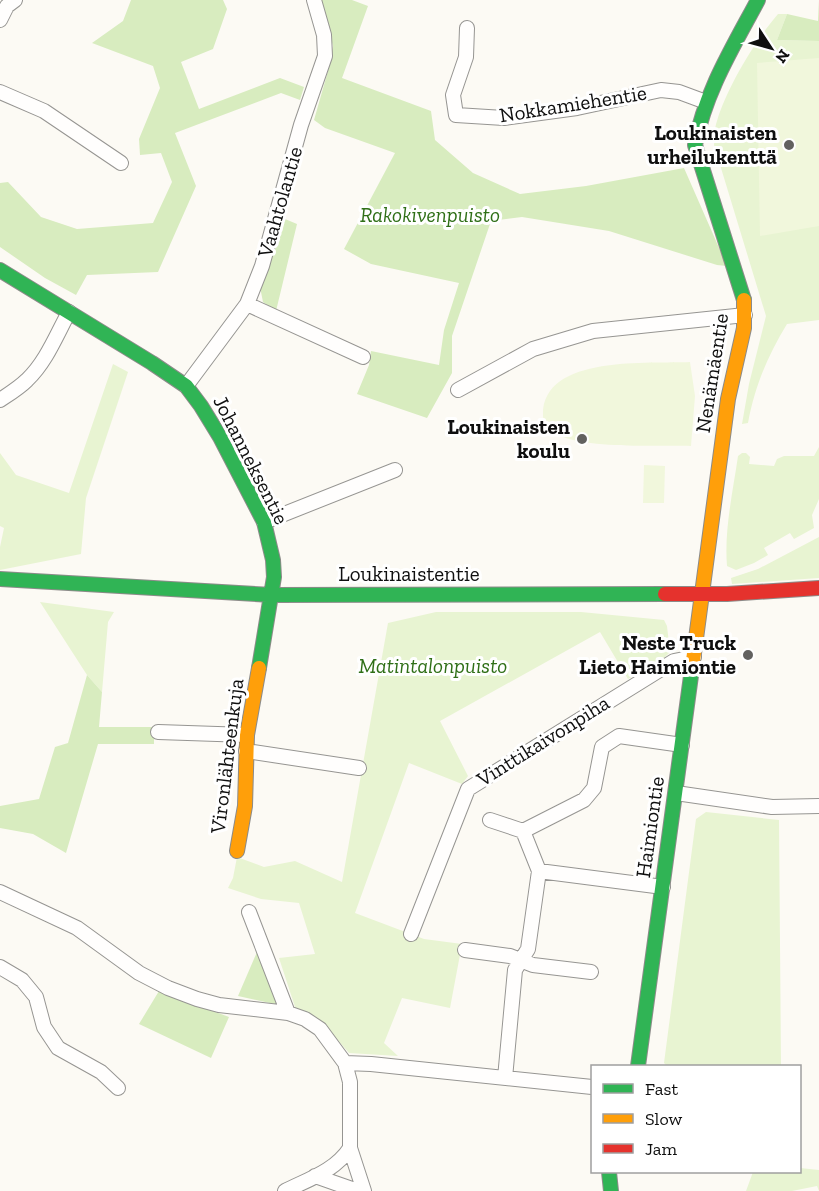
<svg xmlns="http://www.w3.org/2000/svg" width="819" height="1191" viewBox="0 0 819 1191" font-family="'Zilla Slab',serif">
	<rect width="100%" height="100%" fill="#fcfaf4"/>
	<!-- green -->
	<path fill="#e8f4d2" d="M 778,14 L 787,14 L 777,40 L 819,41 L 819,320 L 787,324 C 767,357 755,386 748,423 L 742,424 L 749,384 L 766,316 L 714,145 C 715,137 714,129 717,121 C 727,87 755,41 778,14 Z
		M 113,364 L 128,372 L 86,498 L 81,554 L 0,570 L 0,547 L 4,528 L 0,526 L 0,453 L 16,475 L 69,493 Z
		M 819,447 L 819,499 L 812,515 L 814,528 L 794,539 L 790,533 L 764,548 L 768,555 L 754,563 L 736,570 L 727,566 C 724,530 733,491 738,456 L 742,453 L 746,453 L 750,457 L 749,464 L 774,466 L 777,459 L 784,456 L 814,456 Z
		M 819,537 L 819,578 L 732,584 L 731,578 L 758,569 Z
		M 40,602 L 114,612 L 108,622 L 102,692 L 87,675 Z
		M 436,612 L 581,612 L 664,620 L 667,626 L 670,652 L 663,659 L 628,679 L 600,632 L 440,721 L 468,776 L 462,784 L 409,763 L 355,913 L 424,939 L 462,944 L 450,1008 L 402,998 L 384,1043 L 398,1056 L 349,1053 L 322,1022 L 296,1010 L 279,958 L 315,954 L 299,903 L 261,899 L 228,888 L 233,878 L 237,857 L 264,867 L 295,861 L 342,882 L 388,623 Z
		M 706,812 L 779,820 L 781,1066 L 667,1066 L 664,1063 L 696,819 Z
		M 800,1168 L 819,1170 L 819,1191 L 817,1186 L 792,1191 L 746,1191 L 753,1172 L 800,1172 Z"/>
	<!-- forest -->
	<path fill="#d8ecbf" d="M 131,0 L 223,0 L 227,9 L 213,49 L 181,62 L 199,109 L 280,78 L 304,87 L 300,100 L 281,93 L 175,133 L 196,186 L 158,272 L 87,275 L 76,295 L 45,278 L 0,247 L 0,183 L 8,182 L 41,217 L 77,229 L 153,223 L 172,182 L 161,153 L 140,155 L 139,139 L 160,88 L 153,66 L 92,43 L 123,21 Z
		M 321,0 L 352,0 L 368,6 L 342,78 L 431,111 L 435,140 L 473,173 L 520,194 L 586,186 L 684,168 L 727,266 L 717,265 L 609,231 L 522,217 L 491,221 L 452,336 L 452,373 L 427,418 L 357,394 L 369,365 L 371,351 L 439,365 L 444,330 L 459,283 L 371,264 L 344,249 L 395,153 L 325,128 L 314,120 L 328,71 L 333,46 Z
		M 819,0 L 819,41 L 777,40 L 787,14 L 818,21 Z
		M 285,219 L 297,224 L 276,311 L 263,302 L 260,287 Z
		M 87,675 L 102,692 L 99,727 L 154,727 L 154,744 L 98,744 L 66,853 L 33,834 L 0,828 L 0,806 L 39,799 L 55,747 L 68,743 Z
		M 257,952 L 279,1005 L 238,996 Z
		M 159,991 L 229,1017 L 211,1058 L 139,1024 Z"/>
	<!-- pitch -->
	<path fill="#f1f7dc" d="M 819,58 L 819,226 L 760,236 L 757,63 Z
		M 690,362 L 695,396 L 691,446 C 655,445 593,449 560,436 C 551,432 543,426 543,416 C 541,354 650,364 690,362 Z
		M 644,465 L 665,466 L 664,503 L 643,503 Z"/>
	<g fill="none" stroke-linecap="round" stroke-linejoin="round">
		<!-- street casing -->
		<g stroke="#969592" stroke-width="16">
			<path id="street" d="M 0,20 L 7,6 L 15,0
				M 467,28 L 466,57 L 453,95 L 456,115 L 504,118 L 577,108 L 661,90 L 679,92 L 706,102
				M 0,92 L 44,111 L 121,163
				M 247,304 L 363,357
				M 186,386 L 247,304 L 262,266 L 301,125 L 325,56 L 324,35 L 314,0
				M 458,390 L 533,349 L 593,331 L 745,315
				M 0,400 C 9,394 19,388 27,380 C 46,362 56,336 69,312
				M 264,522 L 395,470
				M 158,732 L 247,735
				M 246,751 L 359,768
				M 676,793 L 772,807 L 819,806
				M 490,820 L 523,831 L 539,871 L 663,887
				M 523,831 L 584,800 L 594,788 L 602,747 L 619,736 L 682,745
				M 0,892 L 77,928 L 139,973 L 168,988 L 197,999 L 219,1005 L 288,1013 L 305,1019 L 320,1029 L 345,1063 L 350,1082 L 350,1148 L 364,1191
				M 249,912 L 288,1013
				M 411,934 L 468,789 L 674,661 L 694,657
				M 465,950 L 510,956 L 533,965 L 591,972
				M 0,967 L 22,980 L 36,997 L 44,1027 L 58,1048 L 101,1072 L 118,1088
				M 345,1063 L 371,1064 L 592,1087
				M 505,1078 L 515,970 L 528,949 L 539,871
				M 315,1176 L 358,1191
				M 285,1191 C 309,1179 335,1171 350,1148"/>
		</g>
		<!-- fast casing -->
		<g stroke="#8c8b89" stroke-width="16">
			<path id="fast" d="M 0,270 L 152,363 L 186,386 L 201,406 L 220,437 L 264,522 L 273,560 L 274,577 L 259,668
				M 744,300 L 695,145 C 705,92 733,47 758,0
				M 0,579 L 272,595 L 665,594
				M 638,1066 L 693,661
				M 609,1172 L 611,1191"/>
		</g>
		<!-- slow casing -->
		<g stroke="#8c8b89" stroke-width="16">
			<path id="slow" d="M 693,661 L 728,399 L 744,328 L 744,300
				M 237,851 L 245,806 L 247,735 L 259,668"/>
		</g>
		<!-- jam casing -->
		<g stroke="#8c8b89" stroke-width="16">
			<path id="jam" d="M 665,594 L 727,594 L 819,588"/>
		</g>
		<!-- street -->
		<use href="#street" stroke="#fffefd" stroke-width="14"/>
		<!-- fast -->
		<use href="#fast" stroke="#30b455" stroke-width="14"/>
		<!-- slow -->
		<use href="#slow" stroke="#ff9f0a" stroke-width="14"/>
		<!-- jam -->
		<use href="#jam" stroke="#e5322d" stroke-width="14"/>
	</g>
	<!-- markers -->
	<g fill="#62615f" stroke="#fff" stroke-width="2">
		<circle cx="789" cy="145" r="6"/>
		<circle cx="582" cy="439" r="6"/>
		<circle cx="748" cy="655" r="6"/>
	</g>
	<g text-anchor="middle" stroke-width="6" stroke-linejoin="round" paint-order="stroke">
		<!-- street labels -->
		<g font-size="21" fill="#0f0f0f" stroke="#fff">
			<text transform="translate(573 104) rotate(-9)" y="7">Nokkamiehentie</text>
			<text transform="translate(280 202) rotate(-74)" y="7">Vaahtolantie</text>
			<text transform="translate(712 373) rotate(-81)" y="7">Nenämäentie</text>
			<text transform="translate(251 460) rotate(63)" y="7">Johanneksentie</text>
			<text x="409" y="581">Loukinaistentie</text>
			<text transform="translate(543 741) rotate(-32)" y="7">Vinttikaivonpiha</text>
			<text transform="translate(227 756) rotate(-83)" y="7">Vironlähteenkuja</text>
			<text transform="translate(650 827) rotate(-82)" y="7">Haimiontie</text>
		</g>
		<!-- poi labels -->
		<g font-size="21" font-weight="bold" fill="#0f0f0f" stroke="#fff" text-anchor="end">
			<text x="777" y="140">Loukinaisten<tspan x="777" dy="24">urheilukenttä</tspan></text>
			<text x="570" y="434">Loukinaisten<tspan x="570" dy="24">koulu</tspan></text>
			<text x="736" y="650">Neste Truck<tspan x="736" dy="24">Lieto Haimiontie</tspan></text>
		</g>
		<!-- park labels -->
		<g font-size="21" font-style="italic" fill="#2f6f17" stroke="#fff">
			<text x="430" y="222">Rakokivenpuisto</text>
			<text x="433" y="673">Matintalonpuisto</text>
		</g>
	</g>
	<!-- legend -->
	<rect x="591" y="1065" width="210" height="108" fill="#ffffff" stroke="#9f9f9f" stroke-width="1.5"/>
	<rect x="603" y="1084" width="30" height="9" fill="#30b455" stroke="#9f9f9f" stroke-width="1.5"/>
	<text x="645" y="1095" font-size="18" fill="#0f0f0f">Fast</text>
	<rect x="603" y="1114" width="30" height="9" fill="#ff9f0a" stroke="#9f9f9f" stroke-width="1.5"/>
	<text x="645" y="1125" font-size="18" fill="#0f0f0f">Slow</text>
	<rect x="603" y="1144" width="30" height="9" fill="#e5322d" stroke="#9f9f9f" stroke-width="1.5"/>
	<text x="645" y="1155" font-size="18" fill="#0f0f0f">Jam</text>
	<!-- north arrow -->
	<g transform="translate(771 48) rotate(126)" stroke="#ffffff" stroke-width="4.5" paint-order="stroke">
	<path d="M0-4.5L10 22L0 15L-10 22Z" fill="#0f0f0f"/>
	<text y="-9" font-size="16" font-weight="bold" text-anchor="middle" fill="#0f0f0f">N</text>
	</g>
</svg>
